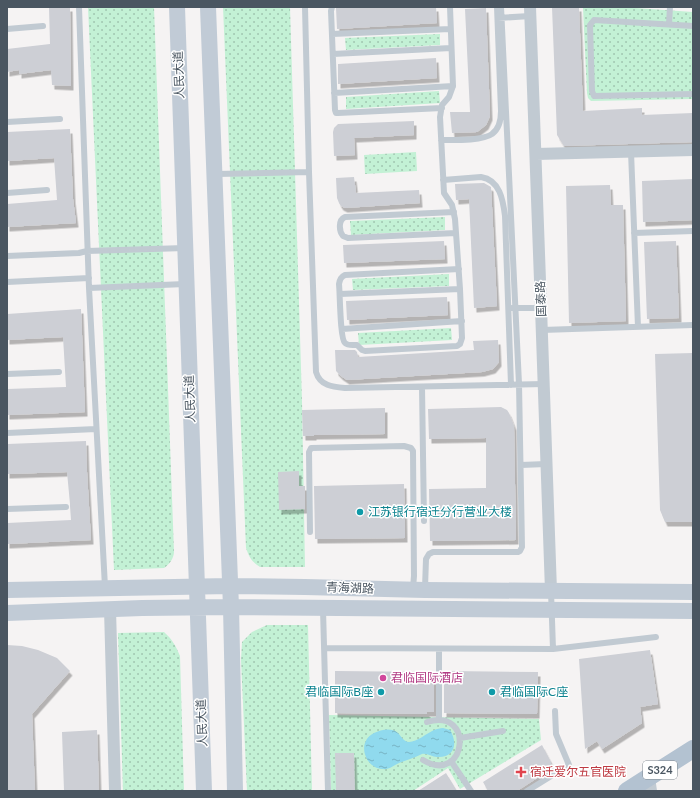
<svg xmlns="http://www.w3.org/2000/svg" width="700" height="798" viewBox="0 0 700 798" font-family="Lato,'Noto Sans SC',sans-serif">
	<defs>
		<pattern id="garden-dots" width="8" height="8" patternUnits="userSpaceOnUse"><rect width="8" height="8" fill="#c3f1d5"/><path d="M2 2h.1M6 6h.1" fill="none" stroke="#a0c6b0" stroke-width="1.8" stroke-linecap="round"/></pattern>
		<pattern id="water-ripples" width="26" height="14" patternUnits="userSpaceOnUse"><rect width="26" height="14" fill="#90daee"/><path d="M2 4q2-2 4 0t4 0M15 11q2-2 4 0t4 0" fill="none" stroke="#78b4c4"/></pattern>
		<filter id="shadow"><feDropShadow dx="2.5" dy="4.5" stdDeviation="0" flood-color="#0004"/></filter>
	</defs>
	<rect width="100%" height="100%" fill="#f5f3f3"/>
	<!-- garden -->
	<path fill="url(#garden-dots)" d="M 88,7 L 154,7 L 174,552 C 174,558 169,565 164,568 L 114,570 Z
		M 223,7 L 290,7 L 302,401 L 305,567 L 260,567 C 252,562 249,557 246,548 Z
		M 584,7 L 621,7 L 693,12 L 693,99 L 591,101 L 588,98 L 587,93 L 583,8 Z
		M 440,34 L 440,45 L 346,50 L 345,38 Z
		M 439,91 L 440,103 L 346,109 L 346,97 Z
		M 416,152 L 417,171 L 365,174 L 364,155 Z
		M 445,217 L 445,230 L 351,235 L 350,221 Z
		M 449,274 L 449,286 L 353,290 L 352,279 Z
		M 451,328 L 452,340 L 359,345 L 358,333 Z
		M 267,625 L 308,625 L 312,791 L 247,791 L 241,660 L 242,642 L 252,632 Z
		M 164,632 C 172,639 176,646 180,656 L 184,791 L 123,791 L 118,633 Z
		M 329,715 L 539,719 L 541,740 L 460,789 L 448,768 L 413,791 L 331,791 Z"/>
	<!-- water -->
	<path fill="url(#water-ripples)" d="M 443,728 L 450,730 C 458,743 455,758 437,757 C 432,757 427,753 422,754 C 414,758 406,760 399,763 C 393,766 389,770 382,769 C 365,768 356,742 374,733 C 381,730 391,727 398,733 C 401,736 404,742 409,742 C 417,742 427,733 434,730 C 437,729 440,728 443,728 Z"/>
	<!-- building -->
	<path fill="#cdcfd5" filter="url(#shadow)" d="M 49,7 L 70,7 L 71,86 L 52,85 L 51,70 L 19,74 L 19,70 L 7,72 L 7,49 L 50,44 Z
		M 358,7 L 436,7 L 437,23 L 337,29 L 336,8 Z
		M 552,7 L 579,7 L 583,111 L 642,108 L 642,115 L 693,113 L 693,142 L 564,146 L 557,135 Z
		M 486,8 L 490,116 L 486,125 L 477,132 L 452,133 L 450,112 L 470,112 L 465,9 Z
		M 436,58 L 437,78 L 338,84 L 338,64 Z
		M 414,121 L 414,135 L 354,138 L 355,155 L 334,156 L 333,132 L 334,128 L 338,124 Z
		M 70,129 L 73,199 L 76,223 L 7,227 L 7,204 L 57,200 L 54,158 L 7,161 L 7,132 Z
		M 354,177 L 356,193 L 419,190 L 420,203 L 345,208 L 341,206 L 339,203 L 337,198 L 336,178 Z
		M 693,179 L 693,220 L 643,222 L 642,181 Z
		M 484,183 L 491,187 L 497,306 L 474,308 L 469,199 L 456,200 L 455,184 Z
		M 610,185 L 611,205 L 623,205 L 626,321 L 569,323 L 566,186 Z
		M 444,241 L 445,259 L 344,263 L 343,245 Z
		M 676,241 L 679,318 L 647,319 L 644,242 Z
		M 447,297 L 448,315 L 347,320 L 346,301 Z
		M 81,309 L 85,412 L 7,415 L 7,389 L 66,387 L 63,337 L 7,340 L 7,314 Z
		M 498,340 L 499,362 L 493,369 L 482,372 L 347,380 L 341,376 L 336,371 L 335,350 L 355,350 L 357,352 L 358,357 L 474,350 L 473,341 Z
		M 693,353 L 693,522 L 665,522 L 660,510 L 655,354 Z
		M 501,407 L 507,410 L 509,413 L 514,426 L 516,540 L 430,541 L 429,489 L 486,488 L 486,438 L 429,439 L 428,409 Z
		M 385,408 L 385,434 L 314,435 L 314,436 L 303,436 L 302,410 Z
		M 86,441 L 87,472 L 91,540 L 7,544 L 7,523 L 71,520 L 70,506 L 70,504 L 67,472 L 7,474 L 7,444 Z
		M 299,471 L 299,486 L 305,486 L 305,509 L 279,510 L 278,472 Z
		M 404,484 L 405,538 L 315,539 L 314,486 Z
		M 7,645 L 22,646 L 38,650 L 57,658 L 70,671 L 32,714 L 35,791 L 7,791 Z
		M 650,650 L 658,704 L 640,707 L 642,723 L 602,749 L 597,741 L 585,749 L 579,659 Z
		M 335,671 L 434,672 L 434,712 L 427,712 L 427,714 L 335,713 Z
		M 446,671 L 538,672 L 537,714 L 444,713 L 444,672 L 446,672 Z
		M 97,730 L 99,791 L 64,791 L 62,732 Z
		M 542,745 L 551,762 L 551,765 L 548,771 L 517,791 L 488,791 L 483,782 Z
		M 335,753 L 354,753 L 355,791 L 336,791 Z
		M 446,773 L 457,791 L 418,791 Z"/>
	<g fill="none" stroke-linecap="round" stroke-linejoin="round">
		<!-- lane -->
		<path stroke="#c1cad2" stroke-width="6" d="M 79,7 L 89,288 L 105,587
			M 332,7 L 331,11 L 335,110 L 336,113 L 338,113 L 442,108
			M 450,7 L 453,86 L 449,97 L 442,105 L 440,117 L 444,193 L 452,205 L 455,219 L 460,289 L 462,338 L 460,344 L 457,346 L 365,351 L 362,350 L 357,345 C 353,345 348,346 345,343 C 340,339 340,293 339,284 C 340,279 341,277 345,275 L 459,269
			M 498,18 L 530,16
			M 669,24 L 670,7
			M 693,26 L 594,20 L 590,25 L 592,91 L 594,96 L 693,94
			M 7,29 L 43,26
			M 332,34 L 450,29
			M 333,54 L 451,48
			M 334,93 L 453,86
			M 7,122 L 60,119
			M 441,140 C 453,140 483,141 492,134 C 499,129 501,119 501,111 L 497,7
			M 631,152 L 638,327
			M 309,172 L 316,372 C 320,386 333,387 345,388 L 544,384
			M 216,174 L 309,172 L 305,7
			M 443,180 L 481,177 C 500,180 503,200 505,216 L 511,385
			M 7,193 L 47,190
			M 454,212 L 345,217 C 338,220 339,231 343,236 L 348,238 L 456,233
			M 634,233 L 693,231
			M 7,256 L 79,253 L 87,251 L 185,248
			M 7,282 L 89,278
			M 89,288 L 185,284
			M 340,294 L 460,289
			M 512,308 L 541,308
			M 342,329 L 462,321
			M 542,330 L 693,325
			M 7,374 L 59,372
			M 422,387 L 424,521
			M 7,433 L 96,429
			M 521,465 L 546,464
			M 7,509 L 66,507
			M 310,532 L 309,452 L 311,448 L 404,446 L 411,448 L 413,451 L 414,576 L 413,588
			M 425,588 L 426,559 L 429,554 L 433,552 L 518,552 L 520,551 L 522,547 L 519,384 L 501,7
			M 551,591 L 553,649
			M 323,609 L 328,791
			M 324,648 L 553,649 L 656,637
			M 439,719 L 439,649
			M 460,738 L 503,731
			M 423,760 C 466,786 476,707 427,722
			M 451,761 L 471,791
			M 527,791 L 569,765 L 556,734 L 555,711"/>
		<!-- street -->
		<path stroke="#c1cad2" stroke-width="12" d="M 530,7 L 541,308 L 551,591
			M 536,154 L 693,150
			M 110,609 L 115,791
			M 649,777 L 651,791"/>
		<!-- secondary -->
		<path stroke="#c1cbd6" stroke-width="16" d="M 177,7 L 204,791
			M 208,7 L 231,607 L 235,791
			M 7,590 L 230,586 L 305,587 L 425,590 L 693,592
			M 7,613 L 142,608 L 231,607 L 693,611"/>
		<!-- primary -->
		<path stroke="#b3c2d1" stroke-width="18" d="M 627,791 L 693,749"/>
	</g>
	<!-- markers -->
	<g fill="#0f9aa8" stroke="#fff" stroke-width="1.5">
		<circle cx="360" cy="512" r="4"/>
		<circle cx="381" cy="692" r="4"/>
		<circle cx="492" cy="692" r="4"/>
	</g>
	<circle fill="#d1479c" stroke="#fff" stroke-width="1.5" cx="383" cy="678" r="4"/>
	<path fill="#e0444e" stroke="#fff" stroke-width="1.5" d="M519 766h4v4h4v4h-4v4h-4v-4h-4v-4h4z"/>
	<g text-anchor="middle" stroke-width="3" stroke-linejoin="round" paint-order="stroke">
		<!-- shield labels -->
		<rect fill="#fff" stroke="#808990" stroke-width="1" x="643" y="761" width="34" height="18" rx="3"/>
		<g font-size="11" font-weight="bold" fill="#4a5661">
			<text x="660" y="774">S324</text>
		</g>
		<!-- street labels -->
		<g font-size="12" fill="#4a5661" stroke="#fff">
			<text transform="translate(179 75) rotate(-92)" y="4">人民大道</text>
			<text transform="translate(541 299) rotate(-92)" y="4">国泰路</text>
			<text transform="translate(190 399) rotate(-92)" y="4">人民大道</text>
			<text transform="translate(350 588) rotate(2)" y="4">青海湖路</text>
			<text transform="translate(202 723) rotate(-92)" y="4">人民大道</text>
		</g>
		<!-- culture labels -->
		<g font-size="12" fill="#0d838f" stroke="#fff" text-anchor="start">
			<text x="368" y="516">江苏银行宿迁分行营业大楼</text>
			<text x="373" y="696" text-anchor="end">君临国际B座</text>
			<text x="500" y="696">君临国际C座</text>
		</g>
		<!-- hotel labels -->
		<g font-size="12" fill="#b23c85" stroke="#fff" text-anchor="start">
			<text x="391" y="682">君临国际酒店</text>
		</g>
		<!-- health labels -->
		<g font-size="12" fill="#be3a42" stroke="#fff" text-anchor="start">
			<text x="530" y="776">宿迁爱尔五官医院</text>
		</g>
	</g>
	<!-- border -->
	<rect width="700" height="798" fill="none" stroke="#4a5661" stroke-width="16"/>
</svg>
